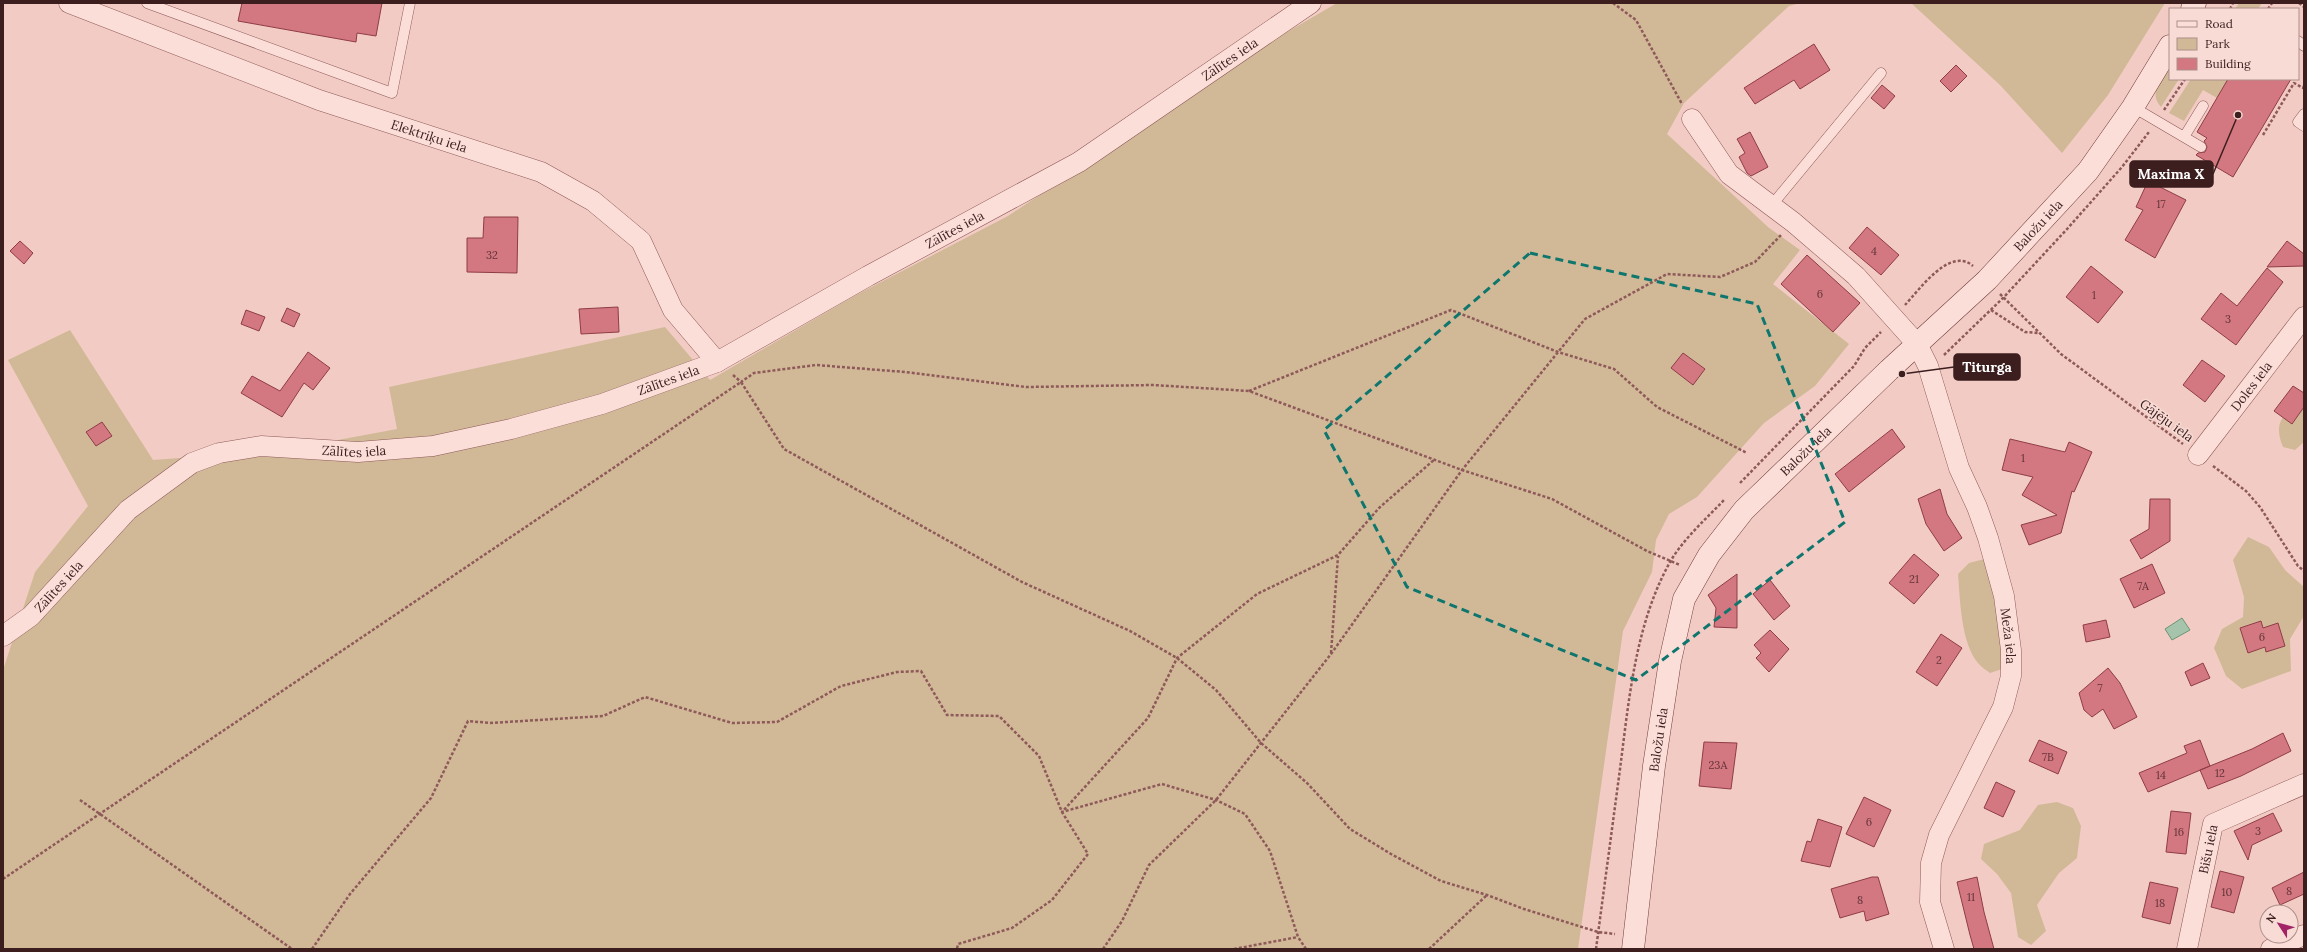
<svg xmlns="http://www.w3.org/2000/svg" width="2307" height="952" viewBox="0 0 2307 952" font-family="Lora,serif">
	<rect width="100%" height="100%" fill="#f2ccc4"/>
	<!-- green -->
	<path fill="#d1b997" d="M 1337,3 L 1801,3 L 1789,6 L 1684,103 L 1667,134 L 1768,227 L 1800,250 L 1773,284 L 1849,344 L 1815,386 L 1764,423 L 1697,497 L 1669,514 L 1656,540 L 1652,572 L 1623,631 L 1578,949 L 3,949 L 3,670 L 35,572 L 88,506 L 8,360 L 70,330 L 153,460 L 284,450 L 397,429 L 389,387 L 665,327 L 710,380 L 856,295 L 1008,216 L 1251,53 Z
		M 1911,3 L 2165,3 L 2108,95 L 2062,153 L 2000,85 Z
		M 2239,3 L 2262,3 L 2258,9 L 2235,9 Z
		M 2170,68 L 2170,79 L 2179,79 L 2161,107 C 2148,92 2161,82 2170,68 Z
		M 2191,79 L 2228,79 L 2217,98 L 2203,90 L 2184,121 L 2169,113 Z
		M 2304,395 L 2304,442 L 2295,450 L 2283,447 C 2271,418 2288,414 2304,395 Z
		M 2248,537 L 2269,547 L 2285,570 L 2304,587 L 2304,616 L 2290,639 L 2291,671 L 2242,689 L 2226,676 L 2214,648 L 2222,629 L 2243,617 L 2244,597 L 2233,560 Z
		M 1988,558 L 2003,635 L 2005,668 L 1990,673 C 1986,670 1981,667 1978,663 C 1961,643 1960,599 1958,574 L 1969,563 Z
		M 2057,802 L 2073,808 L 2081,826 L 2077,858 L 2059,873 L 2037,905 L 2046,931 L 2031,945 L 2018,937 L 2011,893 L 1997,874 L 1981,859 L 1984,844 L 2020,830 L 2038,805 Z"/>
	<!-- water -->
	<path fill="#a6c4ac" stroke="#6c9475" d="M 2182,618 L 2190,630 L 2172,640 L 2165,629 Z"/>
	<!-- building -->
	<path fill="#d37781" stroke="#8f3c47" d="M 242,3 L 382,3 L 376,36 L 357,33 L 356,42 L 238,21 Z
		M 1814,44 L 1830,70 L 1800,89 L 1794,80 L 1755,104 L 1744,88 Z
		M 1956,65 L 1967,76 L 1951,92 L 1940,81 Z
		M 2228,79 L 2291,79 L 2233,177 L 2196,155 L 2198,153 L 2205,152 L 2207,147 L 2204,141 L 2207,138 L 2197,132 Z
		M 1882,85 L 1895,96 L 1884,109 L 1871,98 Z
		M 1750,132 L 1768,167 L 1751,176 L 1747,173 L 1739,157 L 1745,153 L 1737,139 Z
		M 2148,181 L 2186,200 L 2155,258 L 2125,240 L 2143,210 L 2136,207 Z
		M 484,217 L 518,217 L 517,273 L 467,272 L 467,238 L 483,238 Z
		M 1867,227 L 1899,255 L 1881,275 L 1849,248 Z
		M 20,241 L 33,253 L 24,264 L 10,251 Z
		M 2287,241 L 2304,254 L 2304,266 L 2267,267 Z
		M 1807,255 L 1860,303 L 1833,332 L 1781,284 Z
		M 2091,266 L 2123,292 L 2098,323 L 2066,297 Z
		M 2267,268 L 2283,282 L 2236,345 L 2201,319 L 2221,293 L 2237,306 Z
		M 618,307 L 619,332 L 581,334 L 579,309 Z
		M 287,308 L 300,314 L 294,327 L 281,321 Z
		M 246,310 L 265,317 L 259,331 L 241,324 Z
		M 308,352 L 330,368 L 313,390 L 304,383 L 282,417 L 241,393 L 252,376 L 280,391 Z
		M 1683,353 L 1705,369 L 1693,385 L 1671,368 Z
		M 2202,360 L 2225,376 L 2205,402 L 2183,385 Z
		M 2293,386 L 2304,393 L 2304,407 L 2292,424 L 2274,411 Z
		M 102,422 L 112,436 L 96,446 L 86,432 Z
		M 1892,429 L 1905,447 L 1849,492 L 1835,474 Z
		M 2010,439 L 2065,452 L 2069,442 L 2092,452 L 2074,492 L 2072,491 L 2061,533 L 2029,545 L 2021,525 L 2057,515 L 2022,495 L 2033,477 L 2002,470 Z
		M 1940,489 L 1947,514 L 1962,538 L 1944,551 L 1926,524 L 1918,499 Z
		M 2150,499 L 2170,499 L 2170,541 L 2141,559 L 2130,540 L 2149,529 Z
		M 1914,554 L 1939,575 L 1914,604 L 1889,583 Z
		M 2152,564 L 2165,593 L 2134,608 L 2120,579 Z
		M 1737,574 L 1737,628 L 1714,627 L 1716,608 L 1708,595 Z
		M 1770,580 L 1790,606 L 1774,620 L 1753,594 Z
		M 2106,620 L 2110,637 L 2086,642 L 2083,625 Z
		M 2261,621 L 2263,628 L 2278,623 L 2285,646 L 2266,652 L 2265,647 L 2248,653 L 2240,628 Z
		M 1770,630 L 1789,649 L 1769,672 L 1756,658 L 1761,653 L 1754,645 Z
		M 1941,634 L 1962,648 L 1937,686 L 1916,672 Z
		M 2203,663 L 2210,678 L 2191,686 L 2185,672 Z
		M 2108,668 L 2120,683 L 2137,717 L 2114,729 L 2103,709 L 2092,717 L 2084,710 L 2079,693 Z
		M 2283,733 L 2291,751 L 2241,776 L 2208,789 L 2200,770 L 2252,749 Z
		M 2039,740 L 2067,752 L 2058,774 L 2029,761 Z
		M 2200,740 L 2210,766 L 2148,792 L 2139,773 L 2187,753 L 2184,746 Z
		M 1704,742 L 1737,743 L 1731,789 L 1699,786 Z
		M 1996,782 L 2015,791 L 2003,817 L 1984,808 Z
		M 1864,797 L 1891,810 L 1874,847 L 1846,834 Z
		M 2171,811 L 2191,813 L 2186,854 L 2166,852 Z
		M 2273,813 L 2282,831 L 2252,845 L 2248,860 L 2234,831 Z
		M 1818,819 L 1842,827 L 1830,867 L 1801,861 L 1807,841 L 1811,842 Z
		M 2220,871 L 2244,877 L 2234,913 L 2211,907 Z
		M 2304,872 L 2304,894 L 2280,905 L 2272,888 Z
		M 1872,877 L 1878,877 L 1889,914 L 1866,921 L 1864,911 L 1840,918 L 1831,889 Z
		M 1977,877 L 1984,912 L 1994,949 L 1974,949 L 1970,935 L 1957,882 Z
		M 2150,882 L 2178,888 L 2170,924 L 2142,917 Z"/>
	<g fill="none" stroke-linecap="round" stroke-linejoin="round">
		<!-- lane casing -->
		<g stroke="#8e5959" stroke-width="11">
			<path id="lane" d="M 147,3 L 392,93 L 410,3
				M 2298,41 L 2304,46
				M 2133,107 L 2201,147
				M 2304,114 L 2298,122 L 2304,126
				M 2184,137 L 2203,106
				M 1771,206 L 1881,73"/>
		</g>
		<!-- street casing -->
		<g stroke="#8e5959" stroke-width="21">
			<g id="street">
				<path id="s1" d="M 69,3 L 319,100 L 541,172 L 593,201 L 641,241 L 673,310 L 717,362"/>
				<path id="s2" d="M 1692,119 L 1729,174 L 1793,222 L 1856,276 L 1917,344 L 1928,366 L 1959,468 L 1977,507 L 1988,538 L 2004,596 L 2011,650 L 2011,676 L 2003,707 L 1939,835 L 1931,863 L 1930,902 L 1944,949"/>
				<path id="s3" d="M 2198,455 L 2304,317"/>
				<path id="s4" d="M 3,636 L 31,616 L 128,510 L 192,463 L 219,453 L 261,446 L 358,452 L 433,446 L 511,429 L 602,404 L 717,362 L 868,276 L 1079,162 L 1311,3"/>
				<path id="s5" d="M 2187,949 L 2213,824 L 2304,784"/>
				<path d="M 2271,949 L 2304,935"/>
			</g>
		</g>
		<!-- secondary casing -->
		<g stroke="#703c3d" stroke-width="23">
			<g id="secondary">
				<path d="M 2192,9 L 2195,3"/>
				<path id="s6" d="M 1633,949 L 1654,766 L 1670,661 L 1684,599 L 1709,555 L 1744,510 L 1889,370 L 1987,280 L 2088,171 L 2133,107 L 2170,46"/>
			</g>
		</g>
		<!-- path -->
		<path stroke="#8e5959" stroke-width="2.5" stroke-dasharray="3 2" stroke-linecap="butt" d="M 1613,3 L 1636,20 L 1682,104
			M 2299,3 L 2304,7
			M 2230,9 L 2233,3
			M 2268,9 L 2272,3
			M 2164,110 L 2185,79
			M 2263,135 L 2294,83 L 2303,88 L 2304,86
			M 2000,294 L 2061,354 L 2183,444
			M 1905,305 C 1920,289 1950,246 1973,266
			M 1991,310 L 2025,332 L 2039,333
			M 1944,355 L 2003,298 L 2068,228 L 2122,167 L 2149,132
			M 733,375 L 741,382 L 754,373 L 816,365 L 905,372 L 1026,387 L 1153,385 L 1249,391 L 1462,470 L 1552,499 L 1647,551 L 1680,565
			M 1249,391 L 1451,310 L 1558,352 L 1614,369 L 1657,407 L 1747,453
			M 2213,466 L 2246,491 L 2260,507 L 2298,566 L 2304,571
			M 1740,483 L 1854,366 L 1865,348 L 1881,332
			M 1331,653 L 1338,556
			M 80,800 L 292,949
			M 3,879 L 741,382 L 784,449 L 1022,582 L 1130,631 L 1177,658 L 1216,690 L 1261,743 L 1307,783 L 1350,829 L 1391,854 L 1441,881 L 1487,895 L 1524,909 L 1598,932 L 1615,934
			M 312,949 L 350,894 L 431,798 L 468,721 L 490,723 L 603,716 L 645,697 L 732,723 L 777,722 L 841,686 L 897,672 L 921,671 L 947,715 L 999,716 L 1039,756 L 1062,812 L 1088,854 L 1052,900 L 1012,928 L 958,944 L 957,949
			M 1103,949 L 1122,921 L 1149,865 L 1216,800 L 1331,654 L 1462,470 L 1585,319 L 1667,274 L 1720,277 L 1755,262 L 1781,235
			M 1234,949 L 1298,937
			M 1306,949 L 1298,937 L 1270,851 L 1245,814 L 1216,800 L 1162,784 L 1062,812 L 1148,718 L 1177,658 L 1257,594 L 1338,555 L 1379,508 L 1435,459
			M 1429,949 L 1487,895
			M 1596,949 C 1604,889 1612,829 1620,769 C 1629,700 1635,625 1670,562 C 1684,538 1707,518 1725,499"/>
		<!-- lane -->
		<use href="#lane" stroke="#fbded8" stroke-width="10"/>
		<!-- street -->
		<use href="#street" stroke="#fbded8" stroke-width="20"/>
		<!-- secondary -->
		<use href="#secondary" stroke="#fbded8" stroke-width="22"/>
	</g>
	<!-- marked area -->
	<path fill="none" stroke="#0f766e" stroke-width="3" stroke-dasharray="8 5" stroke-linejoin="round" d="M 1530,253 L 1757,304 L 1845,522 L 1636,680 L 1407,587 L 1324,430 Z"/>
	<g text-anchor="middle" stroke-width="3" stroke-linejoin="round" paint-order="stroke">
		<!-- number labels -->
		<g font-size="11" fill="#623438">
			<text x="2161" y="208">17</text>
			<text x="1874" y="255">4</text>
			<text x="492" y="259">32</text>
			<text x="1820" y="298">6</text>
			<text x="2094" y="299">1</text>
			<text x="2228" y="323">3</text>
			<text x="2023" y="462">1</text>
			<text x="1914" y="583">21</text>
			<text x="2143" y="590">7A</text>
			<text x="2262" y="641">6</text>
			<text x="1939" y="664">2</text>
			<text x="2100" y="692">7</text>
			<text x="2048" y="761">7B</text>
			<text x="1718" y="769">23A</text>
			<text x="2220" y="777">12</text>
			<text x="2161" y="779">14</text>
			<text x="1869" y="826">6</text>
			<text x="2258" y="835">3</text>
			<text x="2179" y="836">16</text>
			<text x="2289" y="895">8</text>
			<text x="2227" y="896">10</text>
			<text x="1971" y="901">11</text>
			<text x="1860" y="904">8</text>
			<text x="2160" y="907">18</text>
		</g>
		<!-- street labels -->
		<g font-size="13" fill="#3d1e1f" stroke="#f8dbd4">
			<text dy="5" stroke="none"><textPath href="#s4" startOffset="1394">Zālītes iela</textPath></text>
			<text dy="5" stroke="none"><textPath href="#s1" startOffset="384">Elektriķu iela</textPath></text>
			<text dy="5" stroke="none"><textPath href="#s6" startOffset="871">Baložu iela</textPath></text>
			<text dy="5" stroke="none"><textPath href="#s4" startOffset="1070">Zālītes iela</textPath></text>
			<text dy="5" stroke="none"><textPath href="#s4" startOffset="746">Zālītes iela</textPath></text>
			<text dy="5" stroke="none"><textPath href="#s3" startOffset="87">Doles iela</textPath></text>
			<text transform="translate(2167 420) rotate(36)" y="5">Gājēju iela</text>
			<text dy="5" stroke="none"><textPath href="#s4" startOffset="422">Zālītes iela</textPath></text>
			<text dy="5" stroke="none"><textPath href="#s6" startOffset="547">Baložu iela</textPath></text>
			<text dy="5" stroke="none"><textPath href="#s4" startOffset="75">Zālītes iela</textPath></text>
			<text dy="5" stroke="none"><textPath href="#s2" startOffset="628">Meža iela</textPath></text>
			<text dy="5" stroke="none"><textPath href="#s6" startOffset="211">Baložu iela</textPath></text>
			<text dy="5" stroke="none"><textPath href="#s5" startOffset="102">Bišu iela</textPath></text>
		</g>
	</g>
	<!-- callouts -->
	<path fill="none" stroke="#3d1e1f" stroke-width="1.5" d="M2238 115L2213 174M1902 374L1954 367"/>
	<g fill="#3d1e1f" stroke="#f8dbd4" stroke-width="1.5">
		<circle cx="2238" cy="115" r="4"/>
		<circle cx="1902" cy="374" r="4"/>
	</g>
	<g fill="#3d1e1f" stroke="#3d1e1f" stroke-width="1.5">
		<rect x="2130" y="161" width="83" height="26" rx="4"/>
		<rect x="1954" y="354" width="66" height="26" rx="4"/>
	</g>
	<g font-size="14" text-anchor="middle" font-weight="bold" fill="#fff">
		<text x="2171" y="179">Maxima X</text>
		<text x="1987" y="372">Titurga</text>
	</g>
	<!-- border -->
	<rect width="2307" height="952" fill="none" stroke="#3d1e1f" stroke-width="8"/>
	<!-- legend -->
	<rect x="2169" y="8" width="130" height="72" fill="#f8dbd4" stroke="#ad8f8c"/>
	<rect x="2177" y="21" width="20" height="6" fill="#fbded8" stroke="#ad8f8c"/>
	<text x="2205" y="28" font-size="12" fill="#3d1e1f">Road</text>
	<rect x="2177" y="38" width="20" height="12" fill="#d1b997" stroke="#ad8f8c"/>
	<text x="2205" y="48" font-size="12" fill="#3d1e1f">Park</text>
	<rect x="2177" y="58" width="20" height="12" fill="#d37781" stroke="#ad8f8c"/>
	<text x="2205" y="68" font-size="12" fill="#3d1e1f">Building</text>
	<!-- north arrow -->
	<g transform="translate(2279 924) rotate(306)"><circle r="19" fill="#f8dbd4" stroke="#ad8f8c"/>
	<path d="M0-3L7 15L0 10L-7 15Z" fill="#a22467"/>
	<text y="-6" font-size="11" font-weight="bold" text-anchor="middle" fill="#3d1e1f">N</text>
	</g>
</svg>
